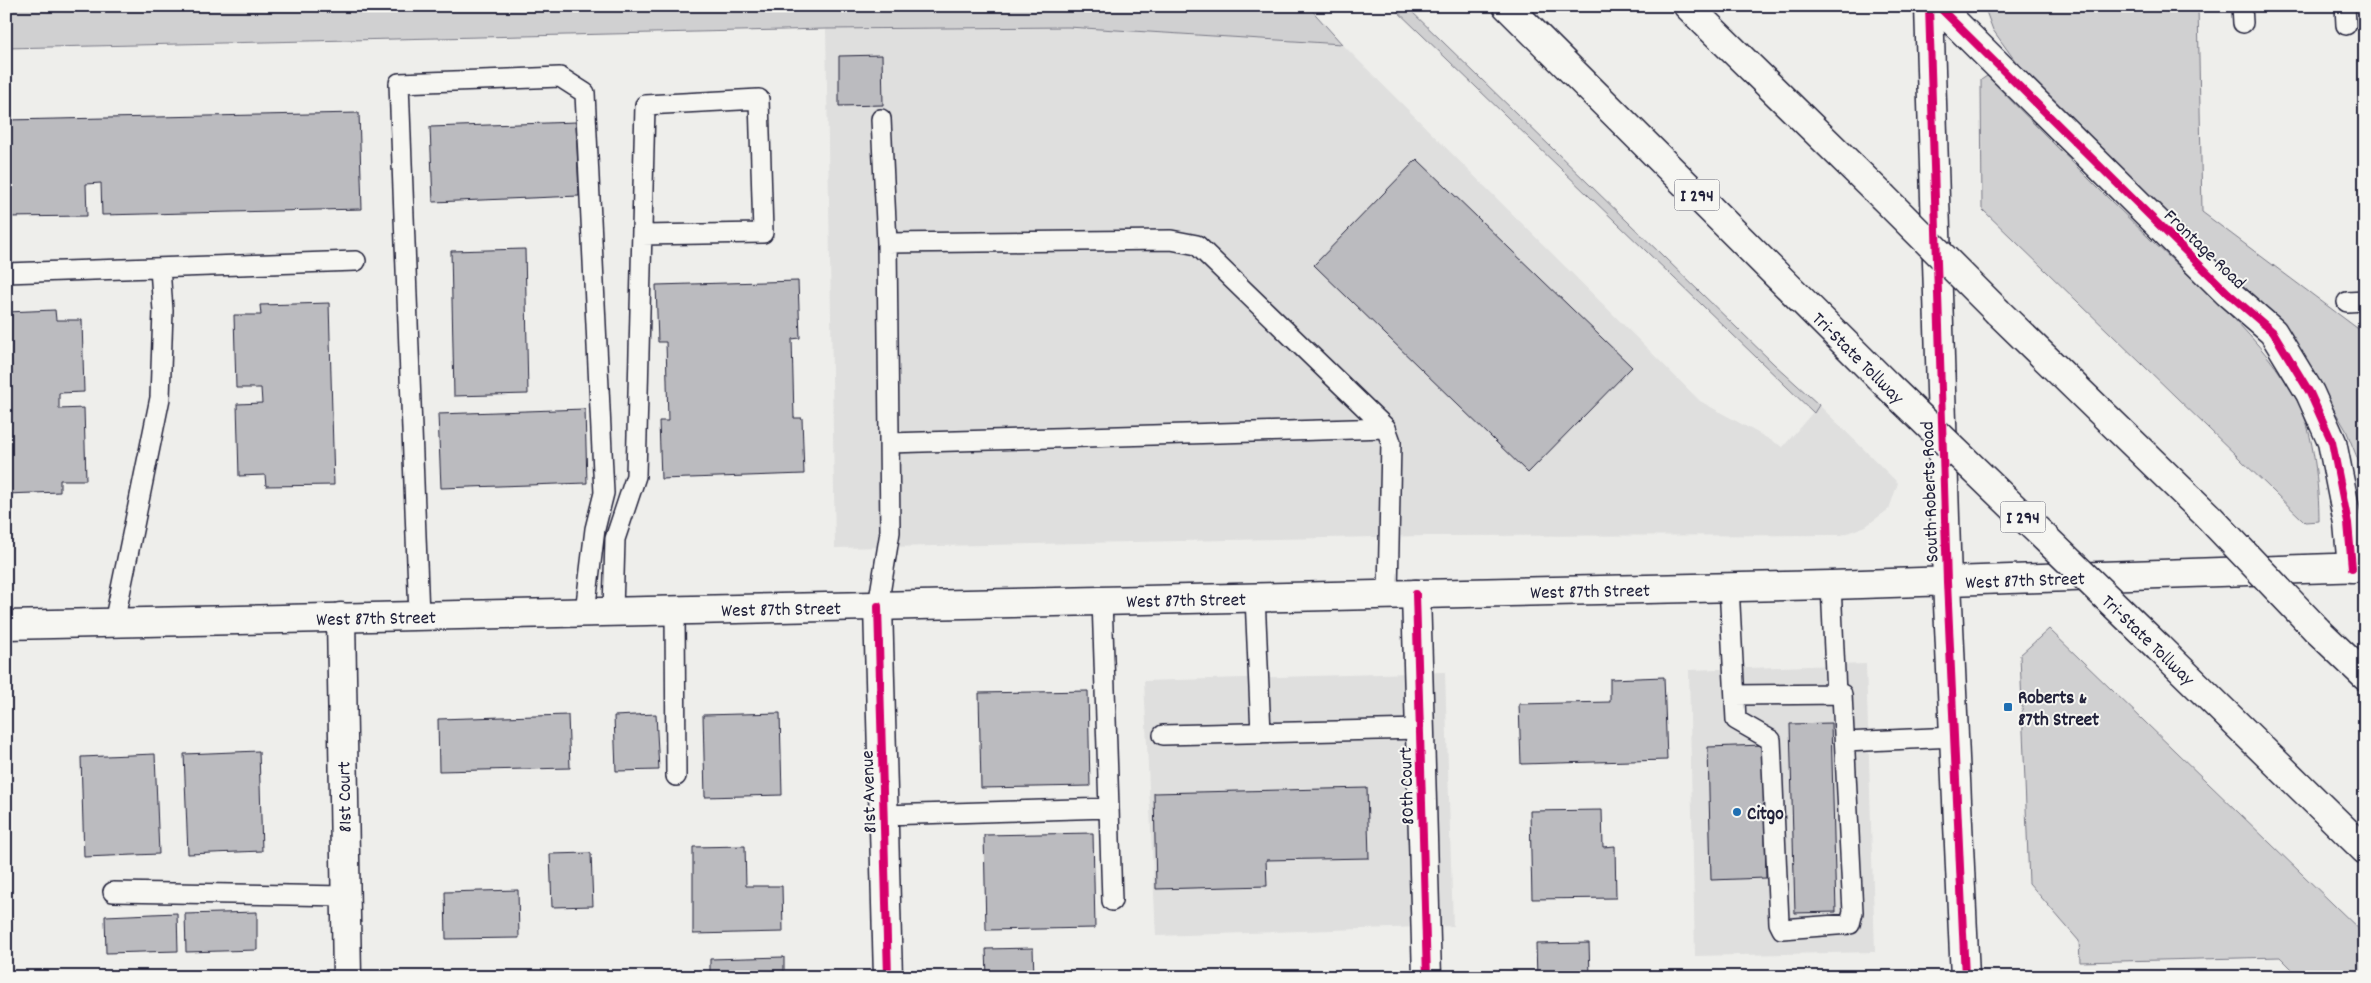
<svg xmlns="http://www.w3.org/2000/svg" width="2371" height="983" viewBox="0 0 2371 983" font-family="Dekko,sans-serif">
	<rect width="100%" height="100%" fill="#eeeeeb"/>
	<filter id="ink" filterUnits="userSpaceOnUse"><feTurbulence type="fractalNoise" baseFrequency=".02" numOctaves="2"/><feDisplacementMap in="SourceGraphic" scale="10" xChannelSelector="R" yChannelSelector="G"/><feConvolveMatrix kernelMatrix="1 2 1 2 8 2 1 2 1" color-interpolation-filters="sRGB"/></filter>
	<g filter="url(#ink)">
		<!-- built -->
		<path fill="#dfdfde" d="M 1068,27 L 1342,44 L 1700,401 L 1783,447 L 1819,405 L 1898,483 L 1889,509 L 1866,526 L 1842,535 L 1426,536 L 835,548 L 826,29 Z
			M 1866,664 L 1875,952 L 1695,956 L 1689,670 Z
			M 1445,672 L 1453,926 L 1156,936 L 1144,681 Z"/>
		<!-- green -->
		<path fill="#d0d0d1" stroke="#797986" d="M 6,6 L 1308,6 L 1342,44 L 1068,27 L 826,29 L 6,48 Z
			M 1392,6 L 1406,6 L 1774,364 L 1819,405 L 1814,413 Z
			M 1984,6 L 2198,6 L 2202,212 L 2365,334 L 2365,477 L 2346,430 L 2294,342 L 2268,309 L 2139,187 L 2016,62 L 1993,30 Z
			M 1987,76 C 2041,131 2095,186 2151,240 C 2203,290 2263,338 2298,402 C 2314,432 2319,488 2319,521 L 2305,522 L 1982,209 L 1981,80 Z
			M 2049,629 L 2365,935 L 2365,977 L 2300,977 L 2280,957 L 2080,962 L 2079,941 L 2029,883 L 2020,655 Z"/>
		<!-- building -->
		<path fill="#bbbbbf" stroke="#22223b" d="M 882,55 L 883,105 L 839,106 L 839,56 Z
			M 359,113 L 362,209 L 102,215 L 101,183 L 86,184 L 87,216 L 6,217 L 6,120 Z
			M 576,122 L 579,196 L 433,202 L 430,127 Z
			M 1417,159 L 1632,367 L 1528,473 L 1314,265 Z
			M 525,249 L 528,394 L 454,396 L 451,251 Z
			M 798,281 L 800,338 L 792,339 L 794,418 L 802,418 L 804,474 L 661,479 L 659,421 L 668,421 L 666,342 L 658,342 L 656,285 Z
			M 329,303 L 334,485 L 266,486 L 265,475 L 239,476 L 237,404 L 262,403 L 261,388 L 236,388 L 234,315 L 261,315 L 260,305 Z
			M 55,310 L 56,320 L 82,320 L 84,392 L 59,393 L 59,409 L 84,408 L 86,480 L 60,480 L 60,492 L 6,494 L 6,312 Z
			M 585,409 L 587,483 L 441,488 L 438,414 Z
			M 1664,677 L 1667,760 L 1521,764 L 1519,704 L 1610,702 L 1610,679 Z
			M 1088,691 L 1090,786 L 981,788 L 979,693 Z
			M 780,713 L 782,795 L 705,797 L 703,715 Z
			M 656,714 L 659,770 L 616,771 L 614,716 Z
			M 568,715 L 570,768 L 439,771 L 438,719 Z
			M 1831,723 L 1836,912 L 1795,913 L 1790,724 Z
			M 1763,745 L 1766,878 L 1711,880 L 1708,747 Z
			M 259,751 L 262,851 L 188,854 L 184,754 Z
			M 155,754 L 159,854 L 84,857 L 81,757 Z
			M 1367,788 L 1369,858 L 1266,860 L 1267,886 L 1156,889 L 1154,793 Z
			M 1602,810 L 1603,847 L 1615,846 L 1616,898 L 1532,899 L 1530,811 Z
			M 1093,833 L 1095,928 L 986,930 L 984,835 Z
			M 745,846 L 746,886 L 782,886 L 783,932 L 693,934 L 693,847 Z
			M 591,853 L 593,906 L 552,907 L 550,854 Z
			M 518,890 L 519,938 L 446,939 L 445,892 Z
			M 257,912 L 257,950 L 186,952 L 185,914 Z
			M 177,913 L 178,951 L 106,953 L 105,916 Z
			M 1589,943 L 1590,977 L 1537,977 L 1536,944 Z
			M 1033,948 L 1034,977 L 987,977 L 986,949 Z
			M 784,957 L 784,977 L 710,977 L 710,959 Z
			M 244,972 L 244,977 L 189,977 L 189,974 Z"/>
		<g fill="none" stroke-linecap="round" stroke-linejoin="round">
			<!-- lane casing -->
			<g stroke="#22223b" stroke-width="22">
				<path id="lane" d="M 2242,6 L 2243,23
					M 2345,6 L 2346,25
					M 887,243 L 1171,240 L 1197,245 L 1386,428 L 1391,442 L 1388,594
					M 6,273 L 356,261
					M 2347,302 L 2365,301
					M 889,443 L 1386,428
					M 1831,585 L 1836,694
					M 1729,586 L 1736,720 L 1771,740 L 1779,923 L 1782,929 L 1850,924 L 1853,912 L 1842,694 L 1735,695
					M 1255,597 L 1261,733
					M 878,606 L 890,532 L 887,243 L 881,119
					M 675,610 L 676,776
					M 613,611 L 615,539 L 636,476 L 645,105 L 759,99 L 763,233 L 642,235
					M 419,616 L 399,83 L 560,77 L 585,93 L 604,493 L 595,529 L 585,612
					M 114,623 L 160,398 L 163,311 L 160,268
					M 1163,735 L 1420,729
					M 1845,742 L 1954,737
					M 1109,808 L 1112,901
					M 884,815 L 1109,808 L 1102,600
					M 113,892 L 345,896"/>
			</g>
			<!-- street casing -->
			<g stroke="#22223b" stroke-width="31">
				<path id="street" d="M 1938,6 L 2228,293 L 2273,332 L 2310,393 L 2332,442 L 2348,523 L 2352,568
					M 1416,594 L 1427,977
					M 878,606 L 888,977
					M 341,617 L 347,977"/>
			</g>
			<!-- secondary casing -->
			<g stroke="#22223b" stroke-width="31">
				<path id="secondary" d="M 1929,6 L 1947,582 L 1965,977
					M 6,625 L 1831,585 L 2365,567"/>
			</g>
			<!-- highway casing -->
			<g stroke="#22223b" stroke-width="31">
				<path id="highway" d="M 1507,6 L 1887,385
					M 1688,6 L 1882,196
					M 1998,312 L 2209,517
					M 2316,629 L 2365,676
					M 2159,648 L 2365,850"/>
			</g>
			<!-- lane -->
			<use href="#lane" stroke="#f6f6f2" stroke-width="19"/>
			<!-- street -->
			<use href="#street" stroke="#f6f6f2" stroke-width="28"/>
			<!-- secondary -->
			<use href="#secondary" stroke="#f6f6f2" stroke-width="28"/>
			<!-- highway -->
			<use href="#highway" stroke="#f6f6f2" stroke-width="28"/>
			<!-- highway-bridge casing -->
			<g stroke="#22223b" stroke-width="31" stroke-linecap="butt">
				<path id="highway-bridge" d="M 1882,196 L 1998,312
					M 1887,385 L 2159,648
					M 2209,517 L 2316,629"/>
			</g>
			<!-- highway-bridge -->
			<use href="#highway-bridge" stroke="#f6f6f2" stroke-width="28"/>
			<!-- cycleway casing -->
			<g stroke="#f6f6f2" stroke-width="11">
				<path id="cycleway" d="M 1929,6 L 1947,582 L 1965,977
					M 1938,6 L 2228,293 L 2273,332 L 2310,393 L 2332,442 L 2348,523 L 2352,568
					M 1416,594 L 1427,977
					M 878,606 L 888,977"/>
			</g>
			<!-- cycleway -->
			<use href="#cycleway" stroke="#d6006c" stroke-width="8"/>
		</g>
	</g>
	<!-- markers -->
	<g fill="#1f6fb2" stroke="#f6f6f2" stroke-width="2">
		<rect x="2003" y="702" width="10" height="10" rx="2.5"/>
		<circle cx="1737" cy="812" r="5"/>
	</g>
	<g text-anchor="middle" stroke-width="4" stroke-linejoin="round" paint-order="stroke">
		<!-- shield labels -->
		<g fill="#f6f6f2" stroke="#626272" stroke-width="1">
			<rect x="1674.5" y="179.5" width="45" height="31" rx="4"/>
			<rect x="2000.5" y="501.5" width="45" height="31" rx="4"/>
		</g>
		<g font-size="18" font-weight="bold" fill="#22223b">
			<text x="1697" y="201">I 294</text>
			<text x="2023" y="523">I 294</text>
		</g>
		<!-- street labels -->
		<g font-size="19" fill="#22223b" stroke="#f6f6f2">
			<text transform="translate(2206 248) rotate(44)" y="7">Frontage Road</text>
			<text transform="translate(1859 357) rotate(45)" y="7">Tri-State Tollway</text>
			<text transform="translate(1928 492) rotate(-92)" y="7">South Roberts Road</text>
			<text transform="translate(2025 579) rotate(-2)" y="7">West 87th Street</text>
			<text transform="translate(1590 590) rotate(-1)" y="7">West 87th Street</text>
			<text transform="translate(1186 599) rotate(-1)" y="7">West 87th Street</text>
			<text transform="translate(781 608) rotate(-1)" y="7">West 87th Street</text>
			<text transform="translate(376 617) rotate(-1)" y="7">West 87th Street</text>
			<text transform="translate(2149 639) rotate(44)" y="7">Tri-State Tollway</text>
			<text transform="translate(1405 786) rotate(-92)" y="7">80th Court</text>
			<text transform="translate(867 792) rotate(-92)" y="7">81st Avenue</text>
			<text transform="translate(343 797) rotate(-91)" y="7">81st Court</text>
		</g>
		<!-- poi labels -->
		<g font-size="19" font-weight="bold" fill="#22223b" stroke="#f6f6f2" text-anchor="start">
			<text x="2018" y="703">Roberts &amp;<tspan x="2018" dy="22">87th Street</tspan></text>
			<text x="1747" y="819">Citgo</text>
		</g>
	</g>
	<!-- margin -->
	<rect width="2371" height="983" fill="none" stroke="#f6f6f2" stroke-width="25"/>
	<rect x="12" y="12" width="2346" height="958" fill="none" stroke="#22223b" stroke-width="2" filter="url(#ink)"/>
</svg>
